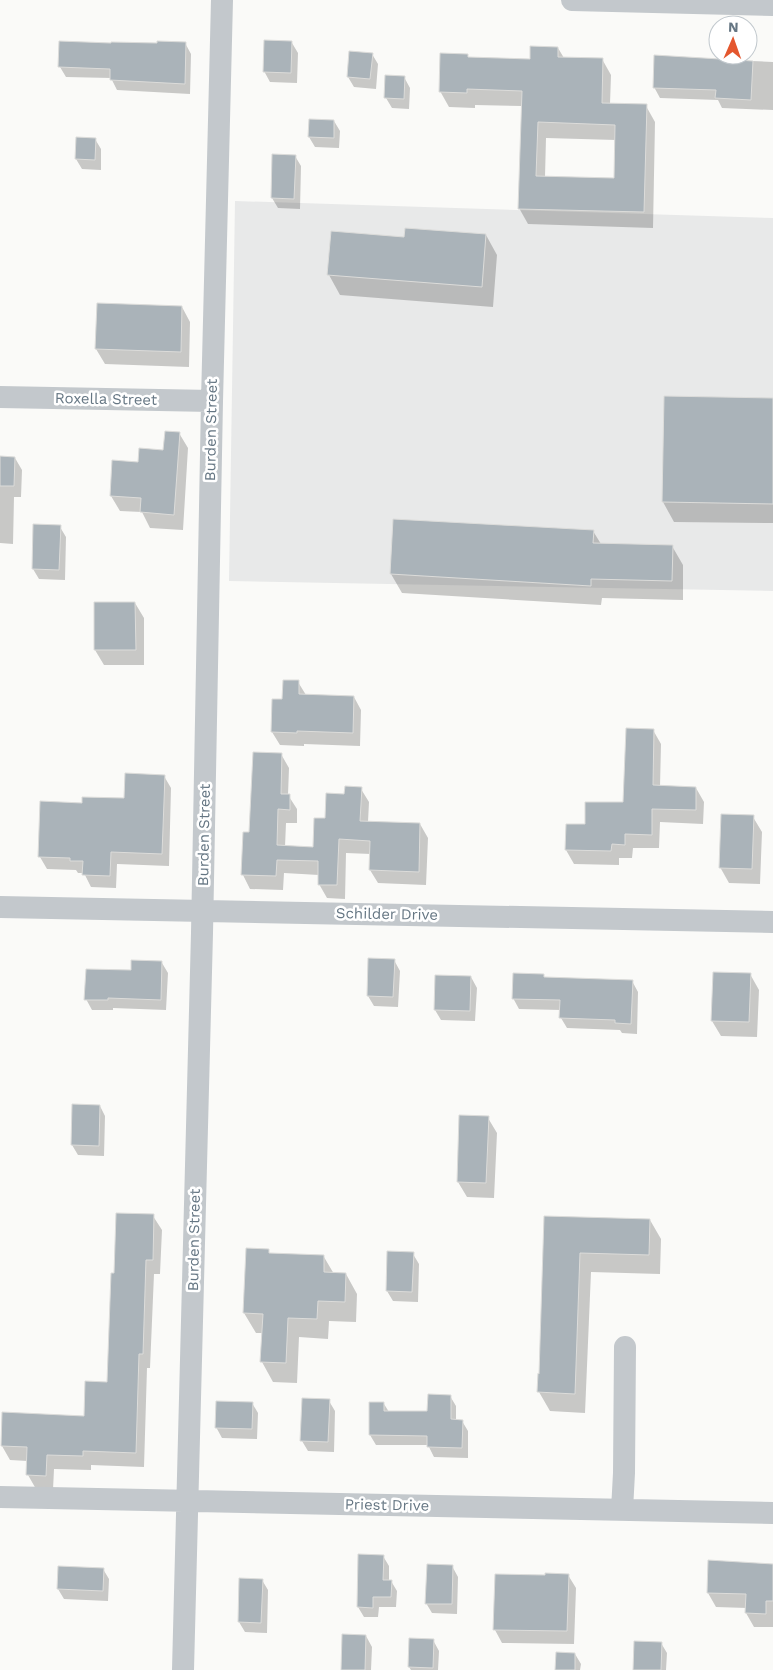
<svg xmlns="http://www.w3.org/2000/svg" width="773" height="1670" viewBox="0 0 773 1670" font-family="'Work Sans',sans-serif">
	<rect width="100%" height="100%" fill="#fafaf8"/>
	<!-- built -->
	<path fill="#e8e9e9" d="M 235,201 L 773,218 L 773,591 L 229,581 Z"/>
	<!-- shadow -->
	<path fill="#0003" fill-rule="evenodd" d="M 185,43 L 191,54 L 190,94 L 117,90 L 111,78 L 66,77 L 60,67 L 158,45 Z
		M 292,43 L 298,53 L 297,83 L 270,82 L 264,71 Z
		M 558,48 L 564,58 L 602,59 L 611,75 L 610,104 L 646,106 L 655,122 L 653,228 L 528,224 L 519,208 L 522,106 L 475,105 L 475,108 L 449,107 L 440,91 L 467,56 L 469,58 L 531,60 ZM 546,138 L 616,140 L 615,179 L 545,177 Z
		M 372,54 L 378,64 L 376,89 L 354,87 L 348,77 Z
		M 655,57 L 773,62 L 773,110 L 722,108 L 718,100 L 660,98 L 654,87 Z
		M 404,77 L 410,88 L 409,109 L 392,108 L 386,98 Z
		M 334,121 L 340,131 L 339,148 L 315,147 L 309,137 Z
		M 95,139 L 101,149 L 101,170 L 82,169 L 76,159 Z
		M 295,156 L 301,166 L 300,209 L 278,208 L 272,198 Z
		M 486,235 L 497,255 L 493,307 L 340,295 L 329,275 L 405,238 Z
		M 182,307 L 190,322 L 189,367 L 105,364 L 96,349 Z
		M 773,399 L 773,523 L 674,522 L 663,502 Z
		M 179,433 L 188,448 L 183,530 L 150,528 L 142,512 L 120,511 L 111,496 L 139,463 L 164,451 Z
		M 0,457 L 15,458 L 22,470 L 21,497 L 14,497 L 13,544 L 0,543 Z
		M 394,520 L 593,531 L 601,544 L 672,546 L 683,565 L 683,600 L 602,598 L 601,605 L 402,593 L 391,574 Z
		M 60,527 L 66,537 L 65,580 L 39,579 L 33,569 Z
		M 135,603 L 144,618 L 144,665 L 104,665 L 95,650 Z
		M 298,682 L 306,695 L 354,697 L 361,710 L 360,746 L 304,744 L 304,746 L 280,745 L 272,732 L 283,700 Z
		M 653,730 L 661,744 L 660,787 L 696,788 L 704,802 L 703,824 L 660,822 L 659,848 L 633,848 L 632,858 L 619,858 L 619,865 L 574,864 L 566,850 L 586,826 L 624,804 Z
		M 281,754 L 289,768 L 288,795 L 297,809 L 297,823 L 286,823 L 285,847 L 314,849 L 326,819 L 345,795 L 361,789 L 369,802 L 368,822 L 420,824 L 428,838 L 426,885 L 378,883 L 370,870 L 371,854 L 346,853 L 345,899 L 327,898 L 319,884 L 319,875 L 284,873 L 283,890 L 250,889 L 243,875 L 250,834 Z
		M 164,776 L 171,788 L 169,866 L 117,864 L 116,888 L 91,887 L 84,873 L 78,873 L 76,870 L 47,869 L 40,857 L 83,804 L 125,800 Z
		M 753,817 L 762,832 L 760,884 L 729,883 L 720,867 Z
		M 394,960 L 400,971 L 398,1007 L 374,1006 L 368,996 Z
		M 162,963 L 168,973 L 166,1010 L 113,1008 L 113,1010 L 92,1010 L 86,999 L 132,972 Z
		M 750,974 L 759,990 L 757,1037 L 721,1036 L 712,1021 Z
		M 471,977 L 477,988 L 475,1021 L 441,1020 L 435,1010 Z
		M 545,978 L 632,981 L 638,992 L 637,1034 L 622,1033 L 620,1030 L 567,1028 L 561,1018 L 561,1010 L 519,1009 L 513,998 Z
		M 100,1106 L 105,1116 L 104,1156 L 78,1155 L 72,1145 Z
		M 460,1117 L 488,1118 L 497,1133 L 494,1198 L 467,1197 L 458,1182 Z
		M 153,1216 L 162,1230 L 160,1274 L 154,1274 L 150,1368 L 147,1368 L 144,1467 L 91,1465 L 91,1470 L 54,1469 L 53,1490 L 36,1489 L 28,1475 L 28,1461 L 10,1460 L 2,1446 L 85,1417 L 108,1383 L 115,1274 Z
		M 545,1217 L 650,1220 L 661,1239 L 660,1274 L 591,1272 L 585,1413 L 550,1411 L 539,1392 Z
		M 268,1251 L 270,1254 L 324,1257 L 334,1274 L 346,1274 L 357,1294 L 356,1322 L 329,1321 L 328,1339 L 299,1337 L 297,1383 L 273,1382 L 262,1362 L 263,1333 L 256,1333 L 244,1313 Z
		M 413,1254 L 419,1264 L 418,1302 L 393,1301 L 387,1291 Z
		M 450,1396 L 456,1406 L 456,1421 L 462,1421 L 468,1431 L 468,1458 L 434,1457 L 428,1445 L 376,1445 L 370,1435 L 384,1404 L 389,1412 L 429,1412 Z
		M 303,1400 L 329,1401 L 335,1411 L 334,1452 L 308,1451 L 302,1441 Z
		M 252,1403 L 258,1413 L 257,1439 L 222,1438 L 216,1427 Z
		M 383,1556 L 389,1566 L 389,1581 L 391,1581 L 397,1591 L 396,1607 L 379,1607 L 378,1617 L 364,1617 L 358,1607 Z
		M 773,1565 L 773,1627 L 754,1627 L 746,1613 L 747,1608 L 716,1607 L 708,1593 Z
		M 452,1566 L 458,1577 L 457,1614 L 432,1613 L 426,1603 Z
		M 103,1569 L 109,1579 L 108,1601 L 64,1599 L 58,1589 Z
		M 568,1575 L 576,1588 L 574,1644 L 502,1643 L 495,1630 L 546,1577 Z
		M 262,1580 L 268,1590 L 267,1633 L 245,1632 L 239,1622 Z
		M 366,1636 L 372,1647 L 371,1670 L 342,1670 Z
		M 433,1640 L 439,1651 L 438,1670 L 411,1670 L 409,1667 Z
		M 661,1643 L 667,1653 L 666,1670 L 634,1670 Z
		M 575,1654 L 581,1664 L 580,1670 L 556,1670 Z"/>
	<!-- building -->
	<path fill="#aab3b9" stroke="#dcdcda" fill-rule="evenodd" d="M 264,40 L 292,41 L 291,73 L 263,72 Z
		M 59,41 L 111,43 L 111,42 L 157,43 L 157,41 L 186,42 L 185,84 L 110,80 L 110,69 L 58,67 Z
		M 530,46 L 558,47 L 558,57 L 603,58 L 602,103 L 647,104 L 644,212 L 518,209 L 522,91 L 467,89 L 467,93 L 439,92 L 440,53 L 468,54 L 468,57 L 530,59 ZM 538,122 L 615,125 L 614,178 L 536,176 Z
		M 349,51 L 373,53 L 370,79 L 347,77 Z
		M 654,55 L 753,61 L 751,100 L 715,98 L 716,90 L 653,88 Z
		M 385,75 L 405,76 L 404,99 L 384,98 Z
		M 309,119 L 334,120 L 334,138 L 308,137 Z
		M 76,137 L 96,138 L 95,160 L 75,159 Z
		M 272,154 L 296,155 L 294,199 L 271,198 Z
		M 405,228 L 486,234 L 482,287 L 327,275 L 331,231 L 404,237 Z
		M 97,303 L 182,306 L 181,352 L 95,349 Z
		M 664,396 L 773,398 L 773,504 L 662,502 Z
		M 165,431 L 180,432 L 174,515 L 140,512 L 141,498 L 110,496 L 112,460 L 138,462 L 139,448 L 163,450 Z
		M 0,456 L 15,457 L 14,486 L 0,486 Z
		M 393,519 L 594,530 L 593,543 L 673,545 L 672,581 L 591,579 L 591,586 L 390,574 Z
		M 33,524 L 61,525 L 59,570 L 32,569 Z
		M 94,602 L 135,602 L 136,650 L 94,650 Z
		M 283,680 L 299,680 L 299,694 L 354,696 L 353,733 L 297,731 L 297,733 L 271,732 L 272,699 L 282,699 Z
		M 626,728 L 654,729 L 653,785 L 696,787 L 696,810 L 652,809 L 652,835 L 625,834 L 625,845 L 612,844 L 611,851 L 565,850 L 566,824 L 585,824 L 585,802 L 623,802 Z
		M 253,752 L 282,753 L 281,794 L 290,794 L 290,810 L 278,809 L 277,845 L 313,847 L 314,818 L 325,818 L 326,793 L 344,794 L 345,786 L 362,787 L 360,821 L 420,823 L 419,872 L 369,870 L 370,841 L 339,839 L 337,885 L 318,885 L 318,861 L 277,860 L 276,876 L 241,875 L 243,832 L 249,832 Z
		M 125,773 L 165,775 L 162,854 L 111,852 L 110,876 L 82,875 L 83,861 L 70,861 L 70,858 L 38,857 L 40,801 L 82,803 L 82,797 L 124,798 Z
		M 721,814 L 754,815 L 752,869 L 719,868 Z
		M 368,958 L 395,959 L 393,997 L 367,996 Z
		M 131,960 L 162,961 L 161,1000 L 108,998 L 108,1000 L 84,1000 L 86,969 L 131,970 Z
		M 713,972 L 751,973 L 749,1022 L 711,1021 Z
		M 513,973 L 544,974 L 544,977 L 633,980 L 631,1024 L 615,1023 L 615,1020 L 559,1018 L 560,1000 L 512,999 Z
		M 435,975 L 471,976 L 470,1011 L 434,1010 Z
		M 72,1104 L 100,1105 L 99,1146 L 71,1145 Z
		M 459,1115 L 489,1116 L 486,1183 L 457,1182 Z
		M 116,1213 L 154,1214 L 153,1260 L 146,1260 L 143,1354 L 139,1354 L 136,1453 L 83,1451 L 83,1456 L 47,1455 L 46,1476 L 26,1475 L 27,1447 L 1,1446 L 2,1412 L 84,1416 L 85,1381 L 107,1382 L 111,1273 L 114,1273 Z
		M 544,1216 L 650,1219 L 649,1255 L 580,1253 L 575,1394 L 537,1392 L 538,1373 L 539,1374 Z
		M 246,1248 L 269,1249 L 269,1253 L 324,1255 L 324,1272 L 346,1273 L 345,1302 L 318,1301 L 317,1319 L 288,1318 L 286,1363 L 260,1362 L 263,1314 L 243,1313 Z
		M 387,1251 L 414,1252 L 412,1292 L 386,1291 Z
		M 428,1394 L 451,1395 L 451,1419 L 463,1420 L 462,1448 L 427,1447 L 427,1436 L 369,1435 L 369,1402 L 384,1402 L 384,1411 L 427,1411 Z
		M 302,1398 L 330,1399 L 328,1442 L 300,1441 Z
		M 216,1401 L 253,1402 L 252,1429 L 215,1428 Z
		M 358,1554 L 384,1555 L 383,1580 L 392,1580 L 391,1597 L 373,1597 L 373,1608 L 357,1607 Z
		M 708,1560 L 773,1564 L 773,1601 L 766,1601 L 766,1614 L 745,1613 L 746,1594 L 707,1593 Z
		M 427,1564 L 453,1565 L 452,1604 L 425,1604 Z
		M 58,1566 L 104,1568 L 103,1591 L 57,1589 Z
		M 545,1573 L 569,1574 L 567,1631 L 493,1630 L 495,1574 L 545,1575 Z
		M 239,1578 L 263,1579 L 261,1623 L 238,1622 Z
		M 342,1634 L 366,1635 L 365,1670 L 341,1670 Z
		M 409,1638 L 434,1639 L 433,1668 L 408,1667 Z
		M 634,1641 L 662,1642 L 661,1670 L 633,1670 Z
		M 556,1652 L 575,1653 L 575,1670 L 555,1670 Z"/>
	<g fill="none" stroke-linecap="round" stroke-linejoin="round">
		<!-- minor -->
		<path stroke="#c3c8cc" stroke-width="22" d="M 572,0 L 773,5
			M 0,397 L 212,401
			M 0,907 L 773,922
			M 0,1497 L 773,1513
			M 622,1510 L 624,1473 L 625,1347
			M 183,1670 L 202,933 L 212,401 L 222,0"/>
	</g>
	<g text-anchor="middle" stroke-width="5" stroke-linejoin="round" paint-order="stroke">
		<!-- street labels -->
		<g font-size="15" fill="#657683" stroke="#fff">
			<text transform="translate(106 399) rotate(1)" y="5">Roxella Street</text>
			<text transform="translate(211 430) rotate(-89)" y="5">Burden Street</text>
			<text transform="translate(204 835) rotate(-89)" y="5">Burden Street</text>
			<text transform="translate(387 914) rotate(1)" y="5">Schilder Drive</text>
			<text transform="translate(194 1240) rotate(-89)" y="5">Burden Street</text>
			<text transform="translate(387 1505) rotate(1)" y="5">Priest Drive</text>
		</g>
	</g>
	<!-- north arrow -->
	<g transform="translate(733 40) rotate(2)"><circle r="24" fill="#ffffff" stroke="#c1c8cd"/>
	<path d="M0-4L9 19L0 12L-9 19Z" fill="#e4572e"/>
	<text y="-8" font-size="14" font-weight="bold" text-anchor="middle" fill="#657683">N</text>
	</g>
</svg>
